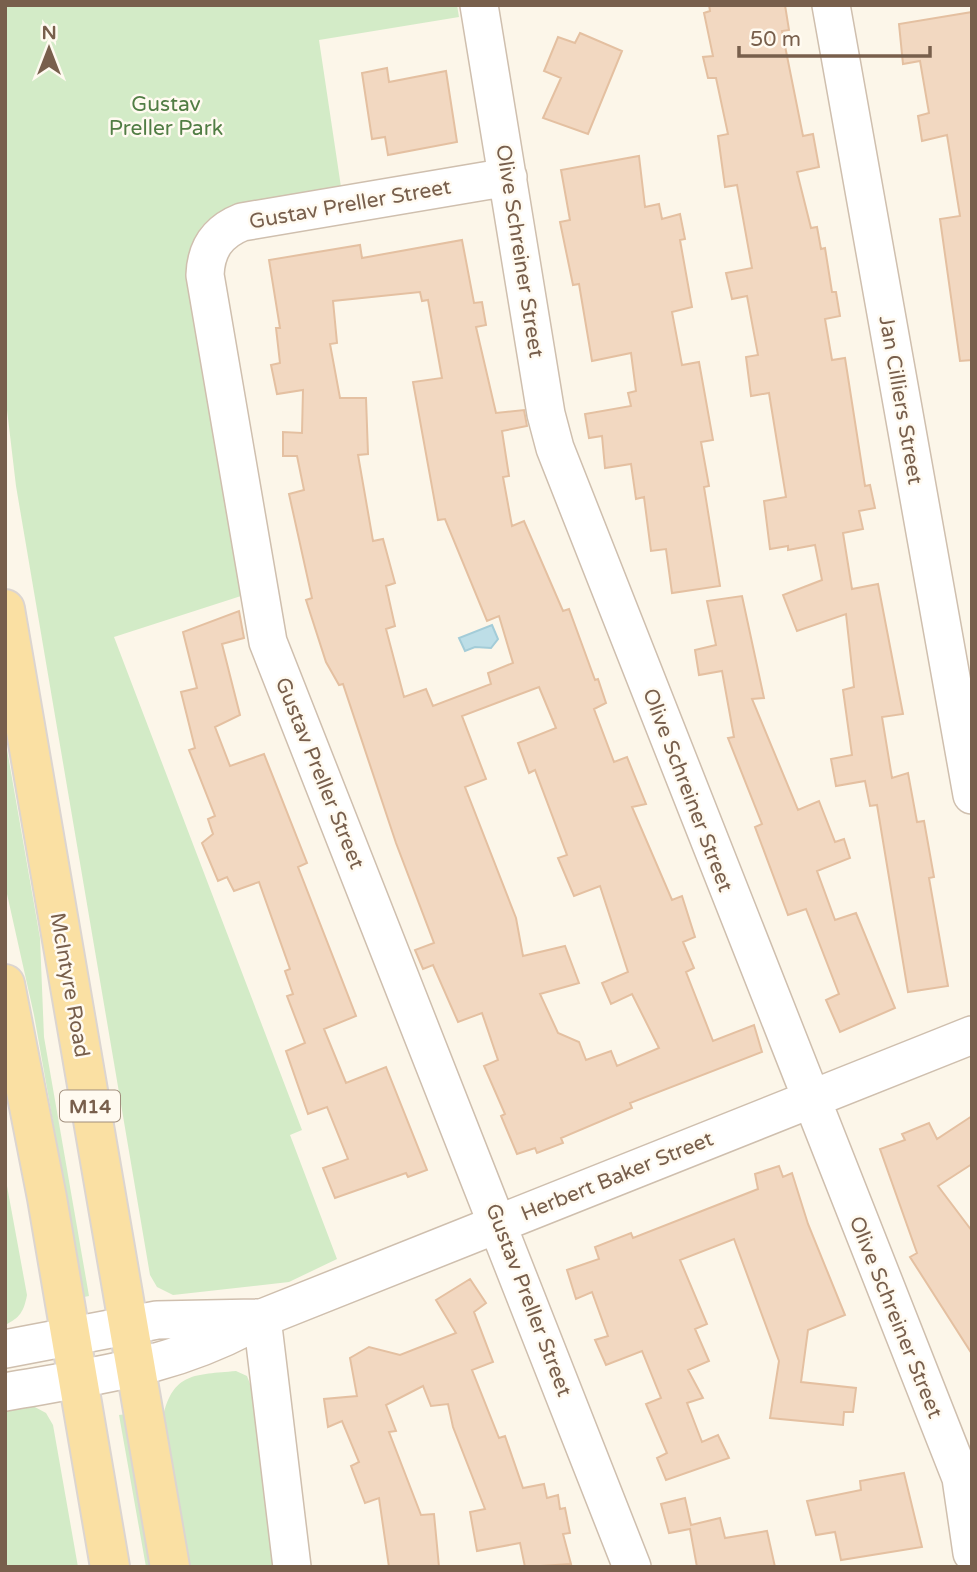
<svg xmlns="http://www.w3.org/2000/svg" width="977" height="1572" viewBox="0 0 977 1572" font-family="'Varela Round',sans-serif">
	<rect width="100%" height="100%" fill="#fcf6e9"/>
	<!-- green -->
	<path fill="#d3ebc7" d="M 5,5 L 457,5 L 459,17 L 319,40 L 341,187 C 306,194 229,198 205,223 C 194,234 192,250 189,264 L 241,596 L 114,637 L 302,1130 L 290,1135 L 337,1259 L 289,1282 L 173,1295 L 157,1287 L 150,1275 L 16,486 L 5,393 Z
		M 5,738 L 40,938 L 44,1037 L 89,1296 L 84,1297 L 34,1015 L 5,885 Z
		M 5,1175 L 27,1295 C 24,1311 20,1318 5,1325 Z
		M 236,1371 L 247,1376 L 250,1384 L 258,1384 L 280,1567 L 189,1567 L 163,1417 C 173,1372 195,1375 236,1371 Z
		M 33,1406 L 46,1413 L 53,1425 L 78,1567 L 5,1567 L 5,1410 Z
		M 127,1414 L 155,1567 L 146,1567 L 119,1415 Z"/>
	<!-- water -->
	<path fill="#bddee7" stroke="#a3ccd8" stroke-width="2" d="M 492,625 L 498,639 L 491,648 L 475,647 L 465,651 L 459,638 Z"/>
	<!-- building -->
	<path fill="#f2d8c1" stroke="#e4c0a1" stroke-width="2" fill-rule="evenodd" d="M 709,5 L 785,5 L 789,30 L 782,31 L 803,136 L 813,134 L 819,167 L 797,172 L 811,228 L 817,227 L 821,249 L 825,248 L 832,292 L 836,292 L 840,316 L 825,319 L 832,360 L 845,358 L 865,486 L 870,485 L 875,508 L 859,511 L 863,529 L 843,533 L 852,589 L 878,584 L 903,714 L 882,717 L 892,778 L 908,773 L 917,822 L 924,821 L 934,877 L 929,878 L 948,986 L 908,992 L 877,805 L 870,806 L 865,781 L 836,786 L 831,759 L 852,755 L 843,690 L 854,687 L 846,614 L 797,631 L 783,595 L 822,580 L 815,545 L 788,550 L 788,546 L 770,549 L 764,501 L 786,497 L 769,393 L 751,396 L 746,357 L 758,355 L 747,296 L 732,299 L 726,273 L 752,268 L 737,185 L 725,187 L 718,136 L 728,134 L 716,78 L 708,78 L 703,57 L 713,56 L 704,13 L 710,11 Z
		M 972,12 L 972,360 L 960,361 L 940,219 L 960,216 L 947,135 L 922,141 L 918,116 L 929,113 L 920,61 L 903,64 L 899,24 Z
		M 580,33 L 622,51 L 588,134 L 543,118 L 561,78 L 544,71 L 558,37 L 575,43 Z
		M 387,68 L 389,82 L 446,71 L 457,142 L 388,155 L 385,137 L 372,139 L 362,73 Z
		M 639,156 L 645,207 L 659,204 L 662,219 L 680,214 L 685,239 L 680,240 L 692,307 L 672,312 L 682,365 L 699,362 L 713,440 L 701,442 L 709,486 L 704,487 L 720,586 L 672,593 L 666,549 L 651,551 L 644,497 L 636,499 L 631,464 L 605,468 L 602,436 L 589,438 L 585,414 L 631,406 L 628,393 L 636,391 L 631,353 L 592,361 L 579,284 L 573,285 L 560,222 L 570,220 L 561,170 Z
		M 462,240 L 474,303 L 482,302 L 486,325 L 476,327 L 496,413 L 524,410 L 527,426 L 502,431 L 509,476 L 503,477 L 512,526 L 524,521 L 563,611 L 569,609 L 595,680 L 598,679 L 606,703 L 594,709 L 614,762 L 627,757 L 646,804 L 632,807 L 672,900 L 682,896 L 695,937 L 683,942 L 694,968 L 686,972 L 713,1041 L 754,1025 L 762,1052 L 630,1103 L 632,1108 L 561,1138 L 563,1143 L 537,1153 L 535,1148 L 517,1154 L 501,1116 L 505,1114 L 484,1066 L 498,1060 L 482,1013 L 458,1022 L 433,965 L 423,969 L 415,950 L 434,943 L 396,843 L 343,684 L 339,685 L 326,662 L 306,600 L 312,598 L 289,494 L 304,490 L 297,456 L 283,456 L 283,432 L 302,433 L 303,390 L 277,394 L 271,365 L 280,363 L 276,328 L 280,328 L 269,260 L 360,245 L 362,258 ZM 420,292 L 422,301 L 428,300 L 442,378 L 413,382 L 438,520 L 445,519 L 487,621 L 499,616 L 513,663 L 488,673 L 491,684 L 433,706 L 426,689 L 404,697 L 386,629 L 395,626 L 386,586 L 395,583 L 383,539 L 373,541 L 358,455 L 368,454 L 366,398 L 340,398 L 330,344 L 337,343 L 333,301 ZM 539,687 L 556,728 L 518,743 L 529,773 L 535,770 L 567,855 L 558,858 L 574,896 L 600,886 L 628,972 L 602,983 L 611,1004 L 632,994 L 659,1048 L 617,1066 L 611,1051 L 586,1060 L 579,1042 L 558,1033 L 540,994 L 579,983 L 565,946 L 523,956 L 516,918 L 465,787 L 486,779 L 462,716 Z
		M 742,596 L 764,698 L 752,699 L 798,810 L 819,801 L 835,842 L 844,839 L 850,858 L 817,871 L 835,920 L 856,913 L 895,1008 L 840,1032 L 826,1000 L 839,994 L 806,909 L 788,915 L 755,827 L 762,824 L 728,738 L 734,737 L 722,671 L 699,675 L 695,650 L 716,645 L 707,601 Z
		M 239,611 L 244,638 L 222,644 L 240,715 L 215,727 L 230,766 L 264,754 L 307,863 L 298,867 L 356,1016 L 324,1029 L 346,1083 L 386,1067 L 427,1170 L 408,1177 L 406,1173 L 335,1198 L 323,1168 L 348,1159 L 327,1107 L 308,1114 L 286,1051 L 305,1043 L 287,996 L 293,994 L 285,971 L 290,969 L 259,882 L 234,891 L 227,877 L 218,881 L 202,843 L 213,834 L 208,819 L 215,816 L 189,750 L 195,748 L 181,692 L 197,688 L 183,632 Z
		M 972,1116 L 972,1164 L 938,1186 L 972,1231 L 972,1354 L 910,1257 L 917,1253 L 880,1149 L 905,1140 L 902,1134 L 929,1123 L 937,1139 Z
		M 779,1166 L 783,1177 L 792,1173 L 808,1224 L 845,1315 L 808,1330 L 801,1382 L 856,1388 L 853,1412 L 844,1412 L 843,1425 L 770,1418 L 779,1361 L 734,1239 L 680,1260 L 707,1324 L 695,1329 L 709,1361 L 688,1370 L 703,1398 L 687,1403 L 702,1442 L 718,1435 L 729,1458 L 666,1480 L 657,1458 L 667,1453 L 646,1404 L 661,1398 L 642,1351 L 606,1365 L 595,1340 L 608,1336 L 592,1292 L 576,1299 L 567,1270 L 599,1259 L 595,1247 L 631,1233 L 633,1238 L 758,1189 L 755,1174 Z
		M 470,1279 L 486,1303 L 474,1312 L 493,1362 L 472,1370 L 499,1438 L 505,1436 L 523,1488 L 544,1484 L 547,1498 L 558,1495 L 560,1509 L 565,1508 L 570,1533 L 563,1534 L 571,1564 L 525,1567 L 520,1543 L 477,1551 L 470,1512 L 485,1509 L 453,1427 L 448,1404 L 431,1406 L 423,1386 L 386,1405 L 396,1431 L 389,1432 L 421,1515 L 434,1514 L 439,1567 L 389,1567 L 379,1498 L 365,1503 L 351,1466 L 359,1462 L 342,1421 L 328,1427 L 324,1399 L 357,1396 L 350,1358 L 369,1347 L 400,1355 L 456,1333 L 436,1300 Z
		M 904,1473 L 922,1547 L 841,1560 L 835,1532 L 816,1535 L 807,1501 L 861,1490 L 860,1481 Z
		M 685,1498 L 691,1525 L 720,1518 L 725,1538 L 767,1531 L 775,1567 L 697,1567 L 690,1529 L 669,1533 L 661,1504 Z"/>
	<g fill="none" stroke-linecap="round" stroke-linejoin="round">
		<!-- minor casing -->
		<g stroke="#cfbfae" stroke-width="40">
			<path id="minor" d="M 479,5 L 546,414 L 555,448 L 961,1478 L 972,1553
				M 831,5 L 972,795
				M 508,177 L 242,222 C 217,232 206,249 205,275 L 268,642 L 632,1567
				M 262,1318 L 292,1567
				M 5,1349 L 157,1320 L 257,1318
				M 5,1392 C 100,1375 177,1367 262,1318 L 972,1035"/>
		</g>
		<!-- major casing -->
		<g stroke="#dcd5d0" stroke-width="42">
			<path id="major" d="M 5,609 L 170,1567
				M 5,984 L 47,1198 L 110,1567"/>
		</g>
		<!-- minor -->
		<use href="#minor" stroke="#fff" stroke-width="37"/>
		<!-- major -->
		<use href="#major" stroke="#fae0a3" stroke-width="38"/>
	</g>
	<g text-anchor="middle" stroke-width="5" stroke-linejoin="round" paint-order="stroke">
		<!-- shield labels -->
		<rect fill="#fffaf0" stroke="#a08e7d" stroke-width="2" x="60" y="1090.5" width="60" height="31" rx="5"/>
		<g font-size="19" font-weight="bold" fill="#785f4c">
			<text x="90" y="1113">M14</text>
		</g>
		<!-- park labels -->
		<g font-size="21" fill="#517d44" stroke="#fffaf0">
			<text x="166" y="111">Gustav<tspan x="166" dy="24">Preller Park</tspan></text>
		</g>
		<!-- street labels -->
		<g font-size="21" fill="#785f4c" stroke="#fffaf0">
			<text transform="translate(350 204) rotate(-10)" y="7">Gustav Preller Street</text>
			<text transform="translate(520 251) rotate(81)" y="7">Olive Schreiner Street</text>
			<text transform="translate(901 400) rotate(80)" y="7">Jan Cilliers Street</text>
			<text transform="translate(320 773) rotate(68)" y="7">Gustav Preller Street</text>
			<text transform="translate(688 790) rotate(69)" y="7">Olive Schreiner Street</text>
			<text transform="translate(70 985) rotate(80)" y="7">McIntyre Road</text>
			<text transform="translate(617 1176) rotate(-22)" y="7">Herbert Baker Street</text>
			<text transform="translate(529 1300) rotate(69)" y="7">Gustav Preller Street</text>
			<text transform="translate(896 1317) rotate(68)" y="7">Olive Schreiner Street</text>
		</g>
	</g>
	<!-- border -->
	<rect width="977" height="1572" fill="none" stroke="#785f4c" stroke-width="14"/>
	<!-- north arrow -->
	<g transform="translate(49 49)" stroke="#fffaf0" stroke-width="5" paint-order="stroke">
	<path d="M0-5L12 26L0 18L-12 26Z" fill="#785f4c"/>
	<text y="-10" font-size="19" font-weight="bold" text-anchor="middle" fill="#785f4c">N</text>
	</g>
	<!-- scale -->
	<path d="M739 46v10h191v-10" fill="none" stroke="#785f4c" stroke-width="3.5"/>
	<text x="750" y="46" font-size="21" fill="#785f4c" stroke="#fffaf0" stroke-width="5" paint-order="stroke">50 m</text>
</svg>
